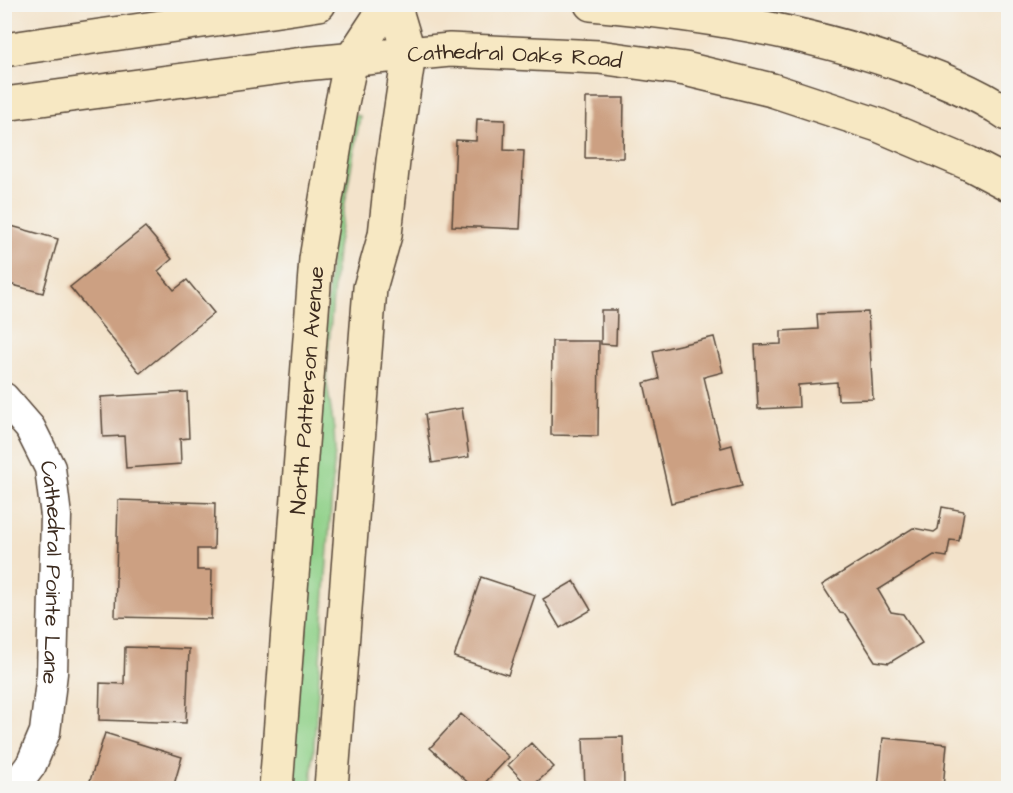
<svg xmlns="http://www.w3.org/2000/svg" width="1013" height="793" viewBox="0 0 1013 793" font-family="'Architects Daughter',sans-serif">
	<rect width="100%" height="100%" fill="#f6f6f2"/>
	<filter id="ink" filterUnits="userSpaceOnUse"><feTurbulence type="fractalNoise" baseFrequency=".0167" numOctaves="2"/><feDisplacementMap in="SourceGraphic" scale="12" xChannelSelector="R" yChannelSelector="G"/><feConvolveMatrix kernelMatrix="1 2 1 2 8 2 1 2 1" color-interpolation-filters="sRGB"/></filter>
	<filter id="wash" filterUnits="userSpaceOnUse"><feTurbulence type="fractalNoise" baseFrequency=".008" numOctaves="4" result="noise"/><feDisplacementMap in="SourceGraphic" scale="24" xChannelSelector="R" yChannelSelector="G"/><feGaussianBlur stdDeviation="1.35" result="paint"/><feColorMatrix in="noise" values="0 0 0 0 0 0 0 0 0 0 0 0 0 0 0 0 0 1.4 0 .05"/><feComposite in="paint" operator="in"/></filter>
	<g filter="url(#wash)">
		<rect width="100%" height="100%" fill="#f3e3cb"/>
		<!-- green -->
		<path fill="#8fd088" stroke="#657d53" stroke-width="1.5" d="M 354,115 L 360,116 L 337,249 L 326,378 L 334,429 L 335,449 L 311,788 L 291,788 L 333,225 Z"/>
		<g id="blocks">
			<!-- building -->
			<path fill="#cca082" d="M 586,98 L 624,98 L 623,158 L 585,158 Z
				M 477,119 L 505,120 L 504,150 L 524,151 L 520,229 L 452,226 L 456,140 L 476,141 Z
				M 4,224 L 58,239 L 43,293 L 9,284 L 4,297 Z
				M 145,227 L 172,259 L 158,271 L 174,290 L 187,280 L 214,313 L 140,373 L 70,287 Z
				M 601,310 L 617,310 L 616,345 L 601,344 Z
				M 868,312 L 873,399 L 838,400 L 837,382 L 798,385 L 799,407 L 758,409 L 755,345 L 781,344 L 781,331 L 818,329 L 817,314 Z
				M 714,337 L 723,372 L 704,377 L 721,448 L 732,445 L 742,486 L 671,503 L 644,383 L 659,379 L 653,351 Z
				M 552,341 L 599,341 L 598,436 L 551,435 Z
				M 187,392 L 189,438 L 180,439 L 181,464 L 126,468 L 124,436 L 103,437 L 101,397 Z
				M 462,408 L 469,457 L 432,463 L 425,414 Z
				M 118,500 L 215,503 L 214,549 L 197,549 L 197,570 L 212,570 L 211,619 L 115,617 Z
				M 942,507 L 964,511 L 959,541 L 950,540 L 947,557 L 934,555 L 878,590 L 891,612 L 903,614 L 922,643 L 889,663 L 875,661 L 845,614 L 840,613 L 822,585 L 913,528 L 934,532 L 938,529 Z
				M 481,577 L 535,595 L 508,675 L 454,657 Z
				M 574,581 L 591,610 L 560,628 L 543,599 Z
				M 125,647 L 189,649 L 186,723 L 99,720 L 100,683 L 124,684 Z
				M 461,714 L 509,757 L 480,788 L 474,788 L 430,748 Z
				M 105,733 L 182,757 L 173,788 L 88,787 Z
				M 623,737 L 624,788 L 585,788 L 583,738 Z
				M 883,738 L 947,744 L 943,788 L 878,788 Z
				M 531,743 L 554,767 L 530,788 L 508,765 Z"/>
		</g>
	</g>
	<g filter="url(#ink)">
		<use href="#blocks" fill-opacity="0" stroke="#574638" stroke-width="1.5"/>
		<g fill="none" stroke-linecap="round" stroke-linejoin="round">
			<!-- minor casing -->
			<g stroke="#574638" stroke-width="33">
				<g id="minor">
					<path id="s1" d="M 4,398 L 30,428 L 50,468 L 56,516 L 52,673 L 45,732 L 31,765 L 14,788"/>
				</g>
			</g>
			<!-- secondary casing -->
			<g stroke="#574638" stroke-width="36">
				<g id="secondary">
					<path d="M 591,4 C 694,13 798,29 896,63 C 935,76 974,91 1008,114"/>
					<path d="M 4,50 L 319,4"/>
					<path id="s2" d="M 4,104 L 303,64 L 450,50 L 599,57 L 685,69 L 772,90 L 878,125 L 968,163 L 1008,184"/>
					<path id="s3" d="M 276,788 L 316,259 L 342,103 L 351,60 L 388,4"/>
					<path d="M 331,788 L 370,288 L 385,235 L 393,161 L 409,54 L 394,4"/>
				</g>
			</g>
			<!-- minor -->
			<use href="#minor" stroke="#fff" stroke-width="30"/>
			<!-- secondary -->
			<use href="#secondary" stroke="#f7e8c3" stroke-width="33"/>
		</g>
	</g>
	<g text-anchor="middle" stroke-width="4.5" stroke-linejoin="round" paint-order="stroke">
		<!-- street labels -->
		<g font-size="22" fill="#3b2a1e" stroke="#f6f6f2">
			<text dy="8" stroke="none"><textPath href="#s2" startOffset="514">Cathedral Oaks Road</textPath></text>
			<text dy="8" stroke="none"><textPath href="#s3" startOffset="399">North Patterson Avenue</textPath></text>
			<text dy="8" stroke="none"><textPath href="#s1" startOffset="189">Cathedral Pointe Lane</textPath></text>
		</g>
	</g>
	<!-- margin -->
	<rect width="1013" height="793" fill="none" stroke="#f6f6f2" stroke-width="24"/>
</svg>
